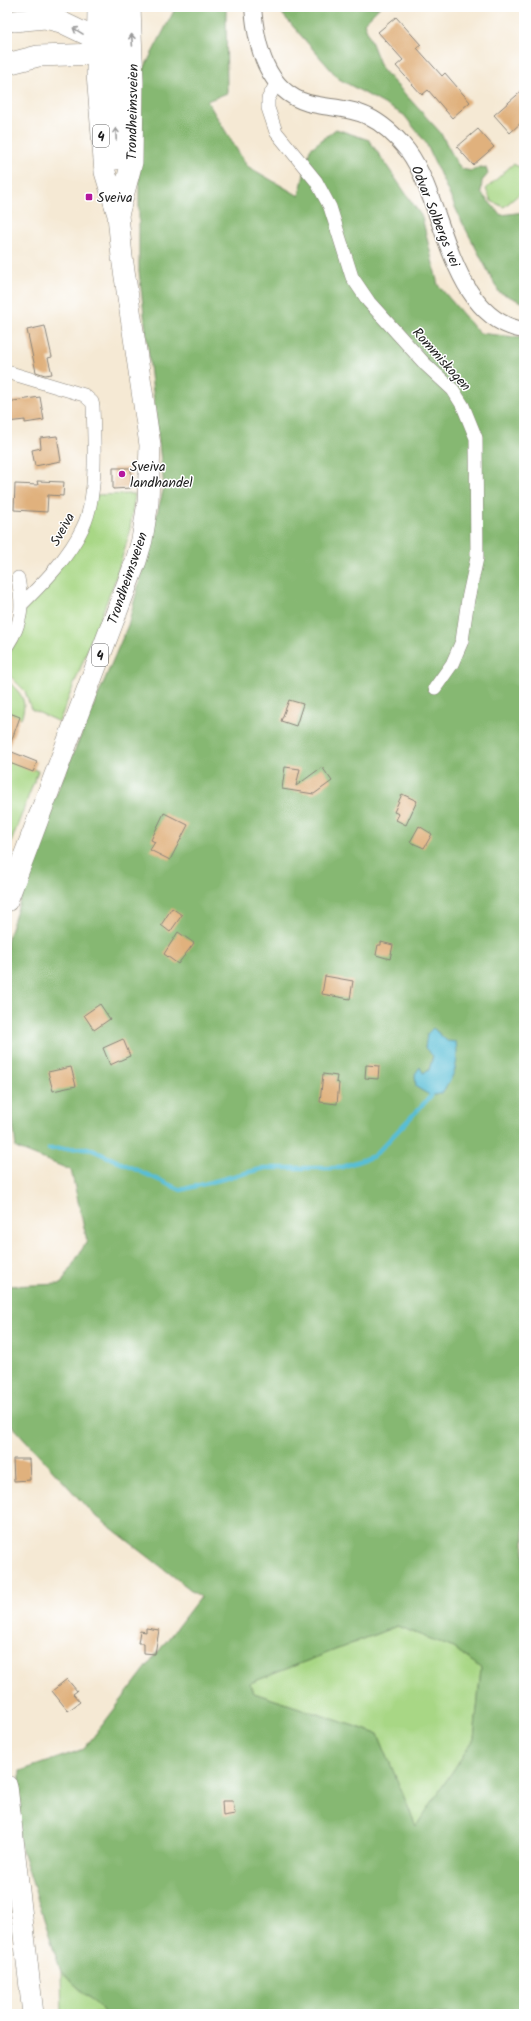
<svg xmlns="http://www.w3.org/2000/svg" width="531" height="2021" viewBox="0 0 531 2021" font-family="Kalam,sans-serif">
	<rect width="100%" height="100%" fill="#fff"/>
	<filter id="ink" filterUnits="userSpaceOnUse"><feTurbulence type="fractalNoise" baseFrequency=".025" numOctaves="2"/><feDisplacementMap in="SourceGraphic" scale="8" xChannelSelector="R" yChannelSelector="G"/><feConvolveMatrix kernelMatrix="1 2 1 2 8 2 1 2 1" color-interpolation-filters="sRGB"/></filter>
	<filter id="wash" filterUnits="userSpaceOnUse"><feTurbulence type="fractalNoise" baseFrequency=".012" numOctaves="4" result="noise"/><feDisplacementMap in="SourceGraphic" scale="16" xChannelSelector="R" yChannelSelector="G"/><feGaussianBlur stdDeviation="0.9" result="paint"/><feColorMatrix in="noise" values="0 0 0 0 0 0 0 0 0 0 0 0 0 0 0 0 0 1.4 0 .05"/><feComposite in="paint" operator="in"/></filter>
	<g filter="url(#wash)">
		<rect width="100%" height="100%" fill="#f5e9d4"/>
		<!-- green -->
		<path fill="#a8d785" stroke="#627a50" d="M 513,164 L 524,169 L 524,190 L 504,207 L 491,201 L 486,189 Z
			M 135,494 L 129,535 L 114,583 L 59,722 L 31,709 L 25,691 L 7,673 L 7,646 L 21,615 L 67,555 L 91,495 Z
			M 7,680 C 19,692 29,699 21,718 L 7,712 Z
			M 7,759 L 38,771 L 7,853 Z
			M 397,1626 L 454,1648 L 481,1668 L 474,1739 L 416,1827 L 378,1734 L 254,1693 L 250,1683 Z
			M 61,1972 L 107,2014 L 62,2014 Z"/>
		<!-- forest -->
		<path fill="#86b872" stroke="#516a47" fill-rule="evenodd" d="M 176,7 L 226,7 L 227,93 L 207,101 L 247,166 L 299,196 L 310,149 L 336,129 L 369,140 L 422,217 L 438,285 L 479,333 L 524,338 L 524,2014 L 107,2014 L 61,1972 L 19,1841 L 20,1771 L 84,1749 L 200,1597 L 92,1513 L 7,1420 L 7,1286 L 61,1284 L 87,1241 L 71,1170 L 16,1148 L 7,1069 L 7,941 L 51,806 L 128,625 L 164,487 L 139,271 L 139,78 ZM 433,1028 L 447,1041 L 431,1096 L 423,1073 L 429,1070 L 433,1056 L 425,1047 ZM 397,1626 L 454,1648 L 481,1668 L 474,1739 L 416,1826 L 378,1734 L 254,1693 L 250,1683 Z
			M 283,7 L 380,7 L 364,23 L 382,69 L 440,132 L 457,163 L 462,169 L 471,171 L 481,167 L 486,168 L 488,174 L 482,181 L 481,193 L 501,215 L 524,212 L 524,303 L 499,292 L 461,220 L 426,143 L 404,115 L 339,79 L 283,15 Z"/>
		<!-- water -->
		<path fill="#58bed6" stroke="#3a6d79" d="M 433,1028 L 447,1041 L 456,1042 C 459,1064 455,1075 442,1093 L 431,1096 L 416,1087 L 415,1074 L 420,1067 L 423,1073 L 429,1070 L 433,1056 L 425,1048 L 427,1034 Z"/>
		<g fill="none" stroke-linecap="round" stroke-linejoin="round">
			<!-- stream -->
			<path stroke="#58bed6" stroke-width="4.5" d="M 49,1149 L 88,1148 L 181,1190 L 265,1168 L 339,1168 L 374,1156 L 431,1096"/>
		</g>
		<g id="blocks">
			<!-- building -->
			<path fill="#e0b17d" d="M 396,17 L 421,45 L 417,48 L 442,76 L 445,73 L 470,102 L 452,118 L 428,90 L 422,95 L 396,66 L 403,60 L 378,32 Z
				M 524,89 L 524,120 L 510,133 L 494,115 Z
				M 478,129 L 494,147 L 473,165 L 457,147 Z
				M 45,326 L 52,357 L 48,358 L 52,374 L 45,375 L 36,372 L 27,330 Z
				M 40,397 L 44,420 L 25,423 L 25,420 L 7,422 L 7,402 Z
				M 57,436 L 61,461 L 35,466 L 32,450 L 41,448 L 40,438 Z
				M 113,468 L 131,468 L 131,488 L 113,489 Z
				M 37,481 L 64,482 L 63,496 L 48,495 L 47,512 L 14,510 L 15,484 L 38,485 Z
				M 289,700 L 303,704 L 296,726 L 281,721 Z
				M 7,712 L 20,717 L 8,750 L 7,749 Z
				M 7,750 L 37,762 L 33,772 L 7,762 Z
				M 285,767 L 300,769 L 296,786 L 322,767 L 332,781 L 314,794 L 282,789 Z
				M 402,794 L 417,801 L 406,825 L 396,820 L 399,814 L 394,812 Z
				M 164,813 L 188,825 L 170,860 L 150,850 L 155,842 L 151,840 Z
				M 419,826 L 432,834 L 424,848 L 410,842 Z
				M 172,908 L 182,915 L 170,932 L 161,925 Z
				M 178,932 L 194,943 L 178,964 L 164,954 Z
				M 381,942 L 393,945 L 390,959 L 376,955 L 378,945 L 381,945 Z
				M 325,976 L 353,981 L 350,999 L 322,994 Z
				M 100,1004 L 110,1019 L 94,1030 L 84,1015 Z
				M 123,1039 L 130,1056 L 110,1065 L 103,1048 Z
				M 366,1065 L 379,1066 L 378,1079 L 365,1078 Z
				M 71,1067 L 76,1086 L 53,1091 L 48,1072 Z
				M 323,1074 L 337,1076 L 336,1082 L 339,1083 L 337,1104 L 320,1102 Z
				M 13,1459 L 29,1459 L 30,1480 L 14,1481 Z
				M 146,1628 L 159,1630 L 155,1654 L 144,1653 L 144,1643 L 138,1643 L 140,1631 L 146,1632 Z
				M 67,1679 L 77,1691 L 73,1694 L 80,1702 L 68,1711 L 52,1691 Z
				M 222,1801 L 233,1801 L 235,1814 L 223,1816 Z"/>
		</g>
	</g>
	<g filter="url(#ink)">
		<use href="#blocks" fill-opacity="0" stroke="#888278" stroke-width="1"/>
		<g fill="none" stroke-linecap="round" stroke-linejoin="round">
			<!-- minor casing -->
			<g stroke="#888278" stroke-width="14">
				<path id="minor" d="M 277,82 L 268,99 L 268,108 L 276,132 L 316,181 L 330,207 L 352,277 L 369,302 L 425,364 L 453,390 L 463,406 L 476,438 L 477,558 L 468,599 L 462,641 L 452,664 L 435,688
					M 7,372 L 84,395 L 92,402 L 93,406 C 94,440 98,497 83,527 C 69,557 45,581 22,604
					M 7,646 C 23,622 23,606 18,578"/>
			</g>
			<!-- tertiary casing -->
			<g stroke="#888278" stroke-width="18">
				<path id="tertiary" d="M 253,7 C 256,45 266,91 308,103 C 327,108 349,107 367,116 C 384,124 397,137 408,151 C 445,201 449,319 524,330"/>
			</g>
			<!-- trunk casing -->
			<g stroke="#888278" stroke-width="22">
				<path id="trunk" d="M 14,21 L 45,18 L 61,22 L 113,47 L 117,159
					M 7,64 L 38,56 L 97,54 L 113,47 L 113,7
					M 118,215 L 132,162 L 133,82 L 130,7
					M 7,901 L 136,561 L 142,540 L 148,502 L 150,445 L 122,257 L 118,215 L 105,172 L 97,74 L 98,7
					M 7,1786 L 33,2014"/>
			</g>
			<!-- minor -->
			<use href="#minor" stroke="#fff" stroke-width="13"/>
			<!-- tertiary -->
			<use href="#tertiary" stroke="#fff" stroke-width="16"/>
			<!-- trunk -->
			<use href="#trunk" stroke="#fff" stroke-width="21"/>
		</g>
		<!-- one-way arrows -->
		<defs><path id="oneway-shaft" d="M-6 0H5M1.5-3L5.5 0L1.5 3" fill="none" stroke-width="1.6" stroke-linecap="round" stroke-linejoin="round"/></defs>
		<g stroke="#999">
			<use href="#oneway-shaft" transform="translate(78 31) rotate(-148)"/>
			<use href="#oneway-shaft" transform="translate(132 40) rotate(-94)"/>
			<use href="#oneway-shaft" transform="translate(116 134) rotate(-92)"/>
		</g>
	</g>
	<!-- markers -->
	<g fill="#b5179e" stroke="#fff" stroke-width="1.5">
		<rect x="85" y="193" width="8" height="8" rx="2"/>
		<circle cx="122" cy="474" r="4"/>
	</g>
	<g text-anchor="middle" stroke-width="3" stroke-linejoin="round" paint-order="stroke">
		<!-- shield labels -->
		<g fill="#fff" stroke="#606060" stroke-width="1">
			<rect x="93" y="125" width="16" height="22" rx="3"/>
			<rect x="92" y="644" width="16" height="22" rx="3"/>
		</g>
		<g font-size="13" font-weight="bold" fill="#1c1c1c">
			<text x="101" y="141">4</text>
			<text x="100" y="660">4</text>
		</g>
		<!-- street labels -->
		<g font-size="14" fill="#1c1c1c" stroke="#fff">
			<text transform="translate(132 112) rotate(-89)" y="5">Trondheimsveien</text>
			<text transform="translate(436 216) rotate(68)" y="5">Odvar Solbergs vei</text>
			<text transform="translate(442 359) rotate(48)" y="5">Rommiskogen</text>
			<text transform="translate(62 529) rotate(-61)" y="5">Sveiva</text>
			<text transform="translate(127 578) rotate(-71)" y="5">Trondheimsveien</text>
		</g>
		<!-- poi labels -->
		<g font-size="14" fill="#1c1c1c" stroke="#fff" text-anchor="start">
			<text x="97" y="202">Sveiva</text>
			<text x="130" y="471">Sveiva<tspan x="130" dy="16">landhandel</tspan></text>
		</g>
	</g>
	<!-- margin -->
	<rect width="531" height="2021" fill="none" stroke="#fff" stroke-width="24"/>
</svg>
